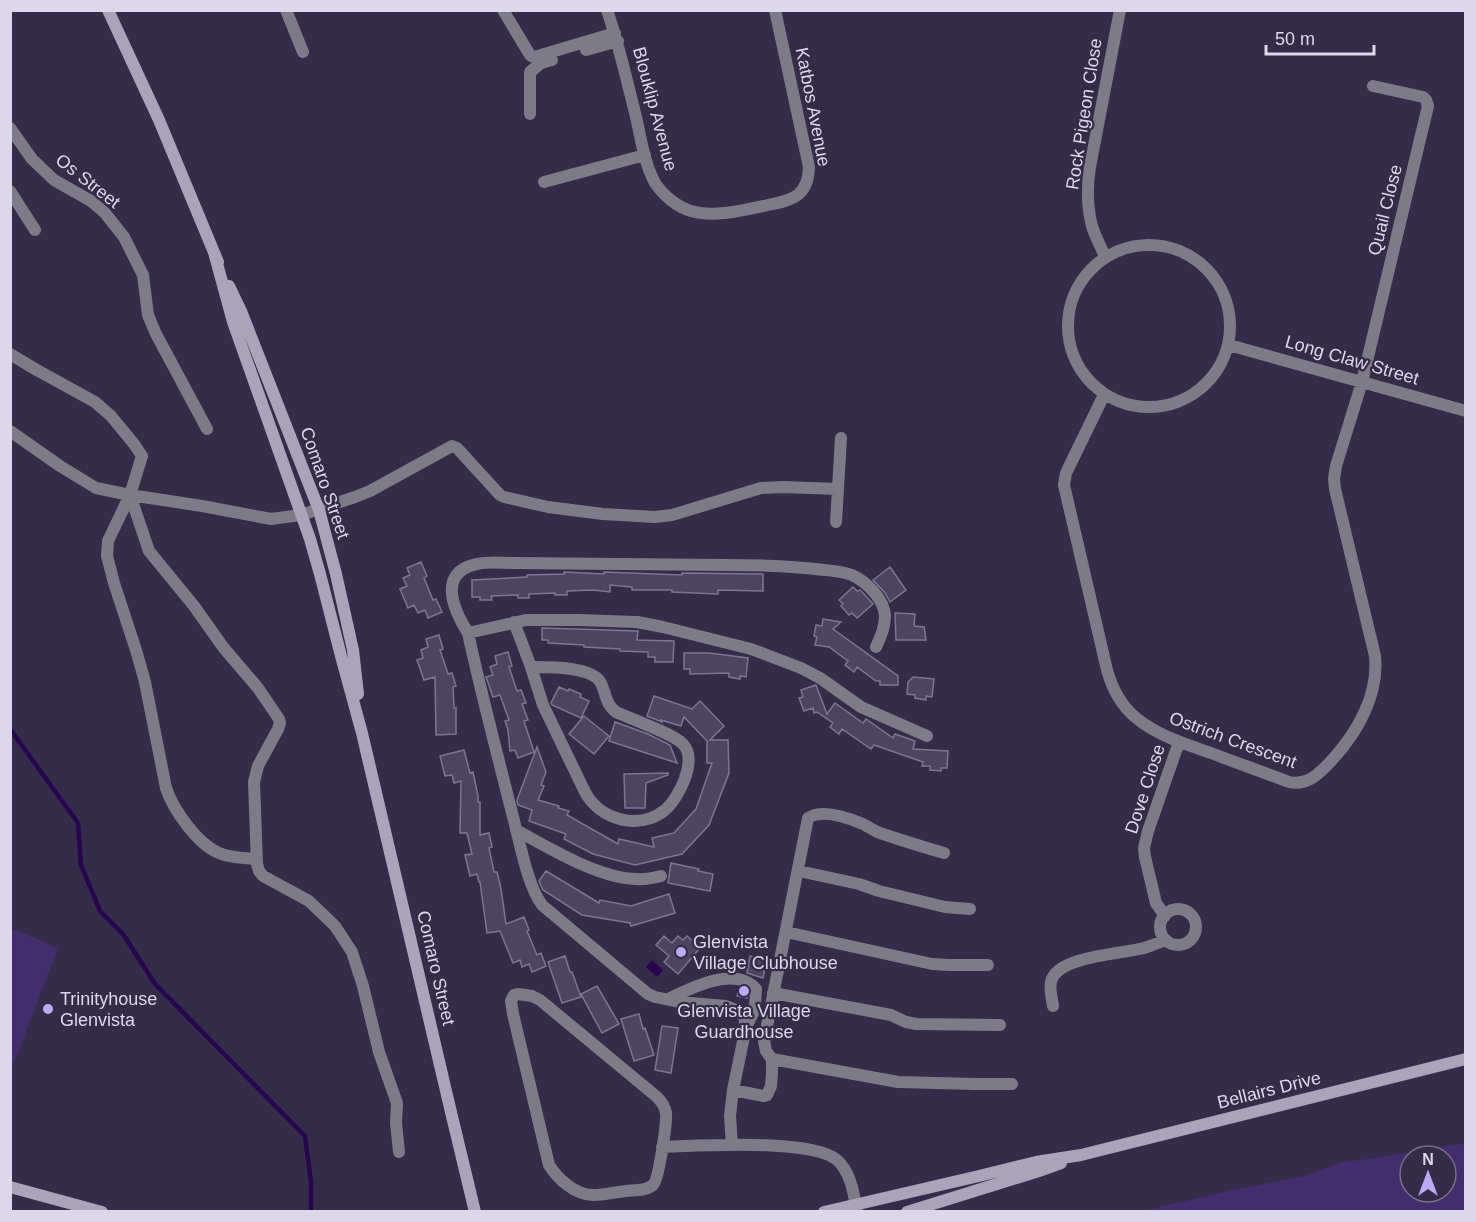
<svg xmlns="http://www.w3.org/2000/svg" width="1476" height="1222" viewBox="0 0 1476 1222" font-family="Arial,sans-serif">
	<rect width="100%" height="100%" fill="#342c48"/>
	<!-- green -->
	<path fill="#432d6d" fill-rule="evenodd" d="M 11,928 L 58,948 L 11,1071 Z
		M 1465,1143 L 1465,1211 L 1143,1211 L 1233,1190 L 1304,1176 L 1342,1162 L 1368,1159 ZM 1410,1156 L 1446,1156 L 1446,1192 L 1410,1192 Z"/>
	<!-- water -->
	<path fill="#27054f" d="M 652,960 L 663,970 L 657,977 L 646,967 Z"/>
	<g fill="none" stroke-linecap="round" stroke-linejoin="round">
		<!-- stream -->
		<path stroke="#27054f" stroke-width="4.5" d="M 10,729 L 78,823 L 81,865 L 100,911 L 123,934 L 155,984 L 305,1136 L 311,1182 L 311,1212"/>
	</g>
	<!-- building -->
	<path fill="#4c4461" stroke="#7d7596" stroke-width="1.5" d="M 421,562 L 427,576 L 424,578 L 433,600 L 436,599 L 442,612 L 428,618 L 425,610 L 418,613 L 414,605 L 408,608 L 400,589 L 407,586 L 403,578 L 410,575 L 407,568 Z
		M 890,567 L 906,590 L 890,602 L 885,593 L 873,580 Z
		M 564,572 L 604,574 L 604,572 L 682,575 L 682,573 L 763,574 L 763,591 L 718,590 L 718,594 L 672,592 L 672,590 L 632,590 L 632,587 L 610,585 L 610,592 L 593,590 L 567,591 L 567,595 L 555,595 L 555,593 L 529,594 L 529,598 L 518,598 L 518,595 L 491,596 L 492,600 L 480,600 L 480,597 L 472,597 L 472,580 L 527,577 L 527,575 L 564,574 Z
		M 853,587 L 857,591 L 860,590 L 863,593 L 873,604 L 857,618 L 852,613 L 849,615 L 841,606 L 843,604 L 839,600 Z
		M 895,613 L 915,614 L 914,626 L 924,627 L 926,640 L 896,640 Z
		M 823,619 L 841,622 L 833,629 L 898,676 L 898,685 L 880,685 L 880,681 L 876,681 L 857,667 L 854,672 L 845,665 L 848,661 L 829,647 L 815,645 L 817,637 L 814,636 L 816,625 L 822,626 Z
		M 542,628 L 638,631 L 637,640 L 674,641 L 673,662 L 655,662 L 655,657 L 648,657 L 648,652 L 620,651 L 620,649 L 584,647 L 584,645 L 548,643 L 548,640 L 542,640 Z
		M 439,635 L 443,649 L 440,650 L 448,674 L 452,673 L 456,686 L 453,687 L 454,708 L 456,708 L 456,734 L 436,735 L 435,677 L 424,680 L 417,660 L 423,658 L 421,650 L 428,647 L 426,639 Z
		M 508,652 L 512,666 L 509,667 L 517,691 L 521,690 L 526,703 L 522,704 L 528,720 L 524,721 L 534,752 L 518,758 L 515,750 L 510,751 L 508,730 L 505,721 L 509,720 L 500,695 L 493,697 L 486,677 L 493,675 L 490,667 L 497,664 L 495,656 Z
		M 684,653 L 709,653 L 748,658 L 746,677 L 740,676 L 740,679 L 729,677 L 729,673 L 690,674 L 690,669 L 684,669 Z
		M 913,677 L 934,679 L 932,697 L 926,696 L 926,700 L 915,698 L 915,695 L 907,694 L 908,682 Z
		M 816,685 L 827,714 L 835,703 L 863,723 L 866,719 L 893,738 L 895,734 L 915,741 L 913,749 L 948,751 L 947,768 L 941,768 L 941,771 L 930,770 L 930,766 L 922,766 L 923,762 L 874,745 L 871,749 L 842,729 L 839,734 L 830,727 L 833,723 L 817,712 L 814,713 L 813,708 L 804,711 L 799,698 L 803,697 L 801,690 Z
		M 559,687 L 568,691 L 569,689 L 581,694 L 580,697 L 589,701 L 581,718 L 552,705 L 551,703 Z
		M 654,696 L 692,709 L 700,701 L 724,726 L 710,740 L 728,740 L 729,773 L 709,825 L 682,854 L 635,865 L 593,854 L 564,839 L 566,834 L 529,821 L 532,810 L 518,805 L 517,800 L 537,747 L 546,772 L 541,785 L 544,786 L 538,800 L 559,806 L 558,808 L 569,811 L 567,815 L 618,844 L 619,839 L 654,847 L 652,838 L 674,833 L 696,809 L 712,763 L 707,763 L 707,741 L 684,717 L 681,726 L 661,720 L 662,722 L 647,716 Z
		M 584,716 L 609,736 L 594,754 L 569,734 Z
		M 615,722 L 648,734 L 670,745 L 677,763 L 609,741 Z
		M 464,750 L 470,773 L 473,772 L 478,796 L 478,802 L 480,802 L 480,835 L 489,833 L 492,847 L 489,848 L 494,872 L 497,872 L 501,889 L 506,924 L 524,917 L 529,930 L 527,931 L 537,955 L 541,953 L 546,966 L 532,972 L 529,964 L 522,967 L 520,960 L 513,963 L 500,931 L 487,933 L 480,882 L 479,882 L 477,874 L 470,876 L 465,855 L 472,854 L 467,833 L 460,833 L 461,781 L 454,783 L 452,775 L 445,776 L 440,756 Z
		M 668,773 L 668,775 L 646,783 L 645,808 L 625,808 L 624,774 Z
		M 671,863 L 699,869 L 698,871 L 713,874 L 710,891 L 668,883 Z
		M 546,871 L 599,903 L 600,900 L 631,906 L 669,894 L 675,913 L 631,926 L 630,923 L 582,915 L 543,890 L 539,881 Z
		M 664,936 L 672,943 L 678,936 L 683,940 L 687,936 L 700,948 L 678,974 L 664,962 L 669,956 L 656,945 Z
		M 565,956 L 570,972 L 572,972 L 581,997 L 562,1003 L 548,962 Z
		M 750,956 L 767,960 L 763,978 L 747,973 Z
		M 597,986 L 619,1024 L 602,1033 L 581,994 Z
		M 739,988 L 748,993 L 747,998 L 737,996 Z
		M 639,1014 L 643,1029 L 645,1028 L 654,1055 L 634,1061 L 621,1019 Z
		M 662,1026 L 678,1028 L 671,1073 L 655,1070 Z"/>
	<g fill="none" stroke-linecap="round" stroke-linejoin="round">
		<!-- street -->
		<path stroke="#7e7b89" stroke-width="12" d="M 286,10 L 303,52
			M 503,10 L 530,55 L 533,57 L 541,55 L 615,33
			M 607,10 C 619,45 627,81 636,117 C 641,138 644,163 655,183 C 663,195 677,207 691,211 C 715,218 744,210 768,205 C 793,200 808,196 809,167 L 775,10
			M 586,50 L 618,41
			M 530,114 L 530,72 L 541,63 L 552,60
			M 10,128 L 32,159 L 54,180 L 91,201 L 105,213 L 124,237 L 143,275 L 148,315 L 156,334 L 207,429
			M 544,182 L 645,155
			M 10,191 L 35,230
			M1068 326a81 81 0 1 1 162 0a81 81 0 1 1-162 0Z
			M 1105,257 C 1101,247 1095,236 1092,226 C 1087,207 1087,186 1090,167 L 1120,10
			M 1229,345 L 1466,411
			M 10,354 L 35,369 L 95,402 L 111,416 L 134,444 L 142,456 L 130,495 L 108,541 L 107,556 L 114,583 L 136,650 L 145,682 L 166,788 C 173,809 197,844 219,853 C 230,858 244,858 256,859
			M 1104,395 L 1066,473 L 1064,485 L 1107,670 C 1112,688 1121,705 1135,717 C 1156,735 1185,744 1211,753 C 1237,763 1263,772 1289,782 C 1308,786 1320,773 1332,760 C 1357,733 1379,695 1375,656 L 1335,489 L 1334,479 L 1336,466 L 1362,382 L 1428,106 L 1426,100 L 1423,97 L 1373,86
			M 10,431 L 60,466 L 96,488 L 130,495 L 202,506 L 271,519 L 301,515 L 355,497 L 370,491 L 452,446 L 457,448 L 500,495 L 504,497 L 548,507 L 603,514 L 655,517 L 672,515 L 761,488 L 783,487 L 838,489
			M 130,495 L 149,551 L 194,606 L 223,647 L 258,688 L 279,719 L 280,723 L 278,729 L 258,766 L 254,782 L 257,864 L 259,871 L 263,876 L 309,901 L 335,926 L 352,952 L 363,986 L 379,1052 L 397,1103 L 396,1123 L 399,1152
			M 836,522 L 841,438
			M 514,622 L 531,667 L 543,705 L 585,792 C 600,820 639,831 665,810 C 679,798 698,760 683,744 C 674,734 631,719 616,712 C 606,705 606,694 601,683 C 592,666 548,667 531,667
			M 468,633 L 526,620 L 578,620 L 637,622 L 663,627 L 751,649 L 801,668 L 820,678 L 861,707 L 927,736
			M 516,830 C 550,848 599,879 637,879 C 645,880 653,878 661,876
			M 799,871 L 859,884 L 879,891 L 945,907 L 970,909
			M1160 927a18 18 0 1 1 36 0a18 18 0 1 1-36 0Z
			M 1165,916 L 1156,903 L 1145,857 L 1144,848 L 1148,831 L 1179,742
			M 786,932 L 932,964 L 949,965 L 988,965
			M 773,993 L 891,1015 L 906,1022 L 916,1024 L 1000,1025
			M 518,994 L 532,996 L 540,1000 L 657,1097 C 661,1101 665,1106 666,1113 C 667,1122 659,1179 653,1185 C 646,1191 633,1190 626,1191 C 615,1192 604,1195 593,1195 C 575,1195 558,1179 549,1165 L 513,1014 L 511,1001 L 514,995 Z
			M 668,999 C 691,988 735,965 756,989 L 755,1006 L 753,1013 L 746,1027 L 733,1090 L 730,1116 L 732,1145
			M 1053,1006 C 1052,998 1049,989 1051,982 C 1056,956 1122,954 1144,948 C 1152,946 1159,942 1166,940
			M 746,1027 L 744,1016 L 736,1010 L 726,1006 L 679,1002 L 655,997 L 648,994 L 542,905 C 527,885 519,838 512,813 C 497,753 481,693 468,633 C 453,609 437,572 477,564 C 488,561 503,563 515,563 C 585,564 655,564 725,565 C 759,565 792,566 825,570 C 834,571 844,572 852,575 C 867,582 884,599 885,616 C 885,627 881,637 876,647
			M 772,1059 L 898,1082 L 976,1084 L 1012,1084
			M 733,1090 L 764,1096 L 767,1095 L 771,1086 L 772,1073 L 772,1059 L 766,1051 L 764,1041 L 808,818 C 823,808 849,818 863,824 C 869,827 874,831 880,833 C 901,840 923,847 944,853
			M 662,1147 C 698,1146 811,1138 837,1160 C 851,1172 854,1195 857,1212"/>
		<!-- secondary -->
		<path stroke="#aaa4bb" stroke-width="12" d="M 108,10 L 159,120 L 218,262
			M 215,256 L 233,322 L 310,539 L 320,574 L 341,656 L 362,733 L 450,1108 L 475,1212
			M 229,286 L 241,311 L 319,510 L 336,574 L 353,650 L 358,694
			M 10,1187 L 102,1212
			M 824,1212 L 979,1176 L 1036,1162 L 1081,1155 L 1466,1059
			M 907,1212 L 1039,1171 L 1061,1163"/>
	</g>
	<!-- markers -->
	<g fill="#bea9f5" stroke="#342c48" stroke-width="2">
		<circle cx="681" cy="952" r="6"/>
		<circle cx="744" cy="991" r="6"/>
		<circle cx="48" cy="1009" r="6"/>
	</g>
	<g text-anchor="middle" stroke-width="4.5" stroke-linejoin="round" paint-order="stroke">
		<!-- street labels -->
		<g font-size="18" fill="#dcd7e9" stroke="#342c48">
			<text transform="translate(813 107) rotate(79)" y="6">Katbos Avenue</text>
			<text transform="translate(655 109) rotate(75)" y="6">Blouklip Avenue</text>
			<text transform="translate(1084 114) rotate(-81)" y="6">Rock Pigeon Close</text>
			<text transform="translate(88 181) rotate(38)" y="6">Os Street</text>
			<text transform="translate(1385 210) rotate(-76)" y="6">Quail Close</text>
			<text transform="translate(1352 360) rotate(16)" y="6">Long Claw Street</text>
			<text transform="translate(325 483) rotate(71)" y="6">Comaro Street</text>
			<text transform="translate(1233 740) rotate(20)" y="6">Ostrich Crescent</text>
			<text transform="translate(1145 789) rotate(-72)" y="6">Dove Close</text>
			<text transform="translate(436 968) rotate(77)" y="6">Comaro Street</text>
			<text transform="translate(1269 1090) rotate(-14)" y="6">Bellairs Drive</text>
		</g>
		<!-- poi labels -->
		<g font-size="18" fill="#dcd7e9" stroke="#342c48" text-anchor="start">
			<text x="693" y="948">Glenvista<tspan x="693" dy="21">Village Clubhouse</tspan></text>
			<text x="60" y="1005">Trinityhouse<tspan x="60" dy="21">Glenvista</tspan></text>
			<text x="744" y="1017" text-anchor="middle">Glenvista Village<tspan x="744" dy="21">Guardhouse</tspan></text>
		</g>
	</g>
	<!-- border -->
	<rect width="1476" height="1222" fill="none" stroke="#dcd7e9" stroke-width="24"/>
	<!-- north arrow -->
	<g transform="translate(1428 1174)"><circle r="28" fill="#342c48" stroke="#777088" stroke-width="1.5"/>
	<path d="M0-4.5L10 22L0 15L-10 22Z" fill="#bea9f5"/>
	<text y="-9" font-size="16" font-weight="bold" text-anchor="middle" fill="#dcd7e9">N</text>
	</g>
	<!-- scale -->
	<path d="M1266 45v9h108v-9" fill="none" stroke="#dcd7e9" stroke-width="3"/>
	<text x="1275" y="45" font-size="18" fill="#dcd7e9" stroke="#342c48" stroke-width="4.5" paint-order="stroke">50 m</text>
</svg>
